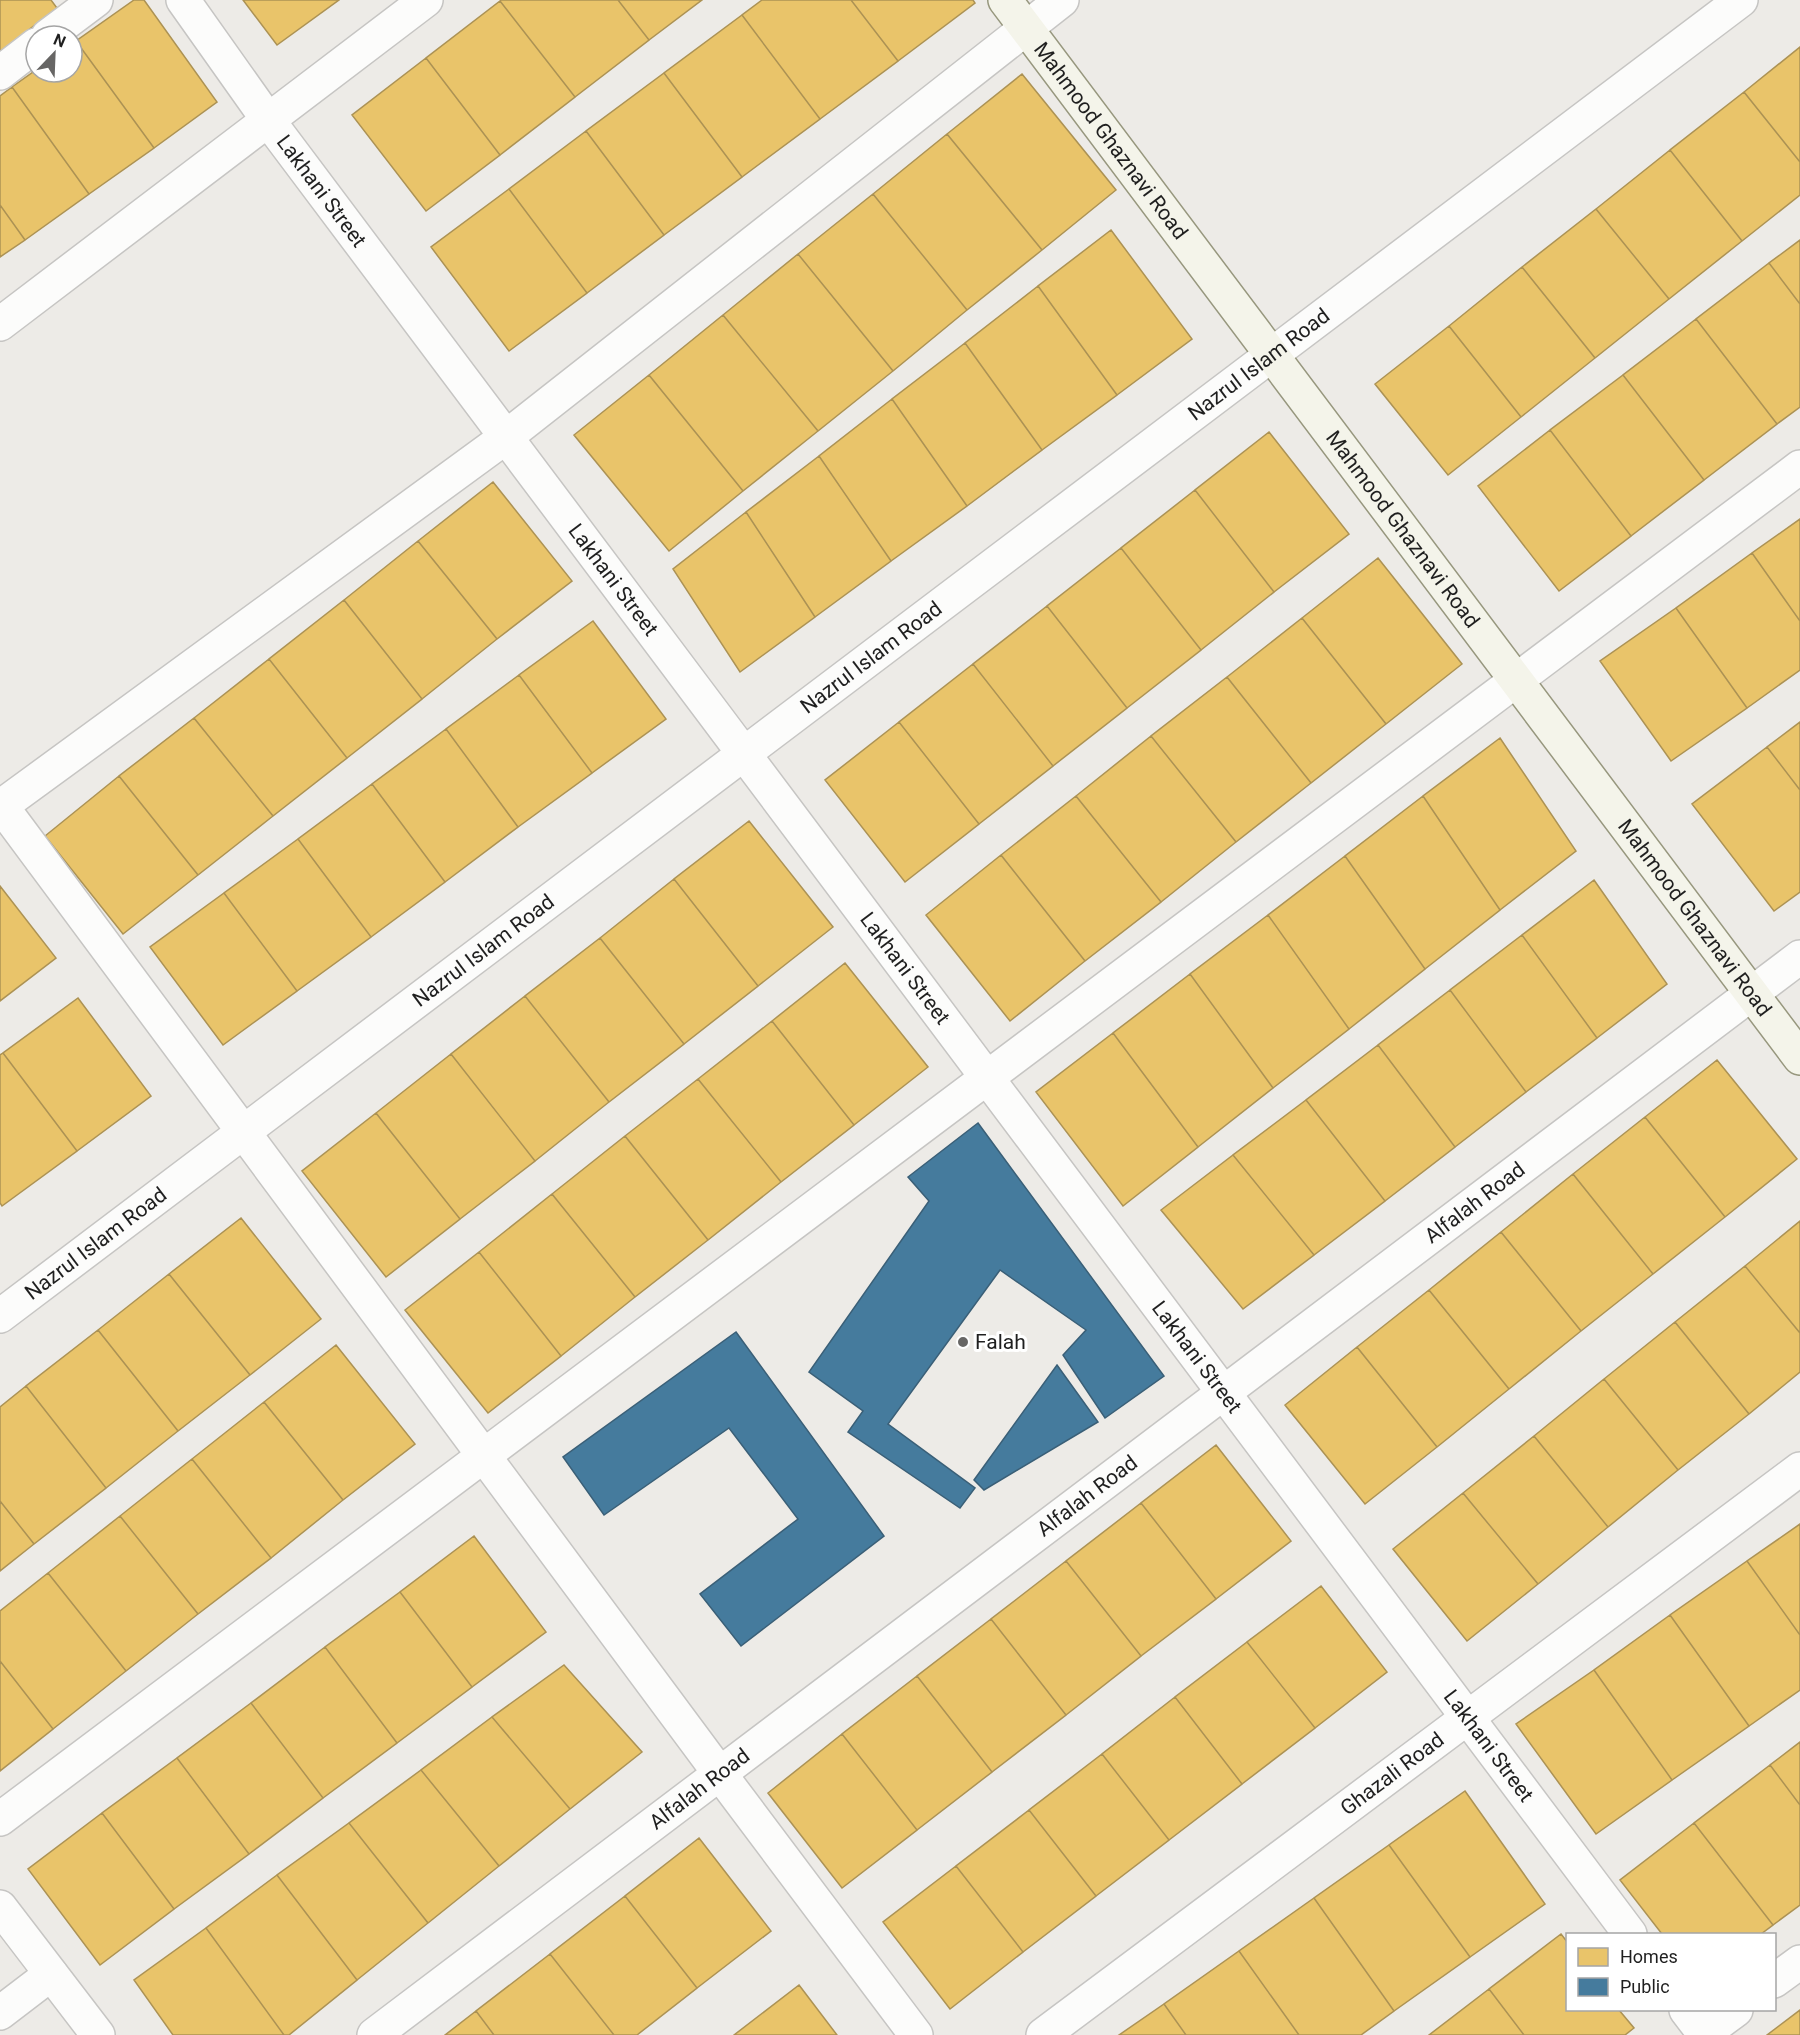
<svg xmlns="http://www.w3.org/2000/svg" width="1800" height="2035" viewBox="0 0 1800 2035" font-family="Roboto,sans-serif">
	<rect width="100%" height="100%" fill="#edebe7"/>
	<!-- homes -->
	<path fill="#e9c46a" stroke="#ac9254" stroke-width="1.5" d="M 0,0 L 51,0 L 57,8 L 0,52 Z
		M 134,0 L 144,0 L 217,102 L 154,148 L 76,41 Z
		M 243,0 L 339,0 L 277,45 Z
		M 501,0 L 618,0 L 649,40 L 575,97 L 500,1 Z
		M 618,0 L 702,0 L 649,40 Z
		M 762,0 L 851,0 L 898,61 L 820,119 L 742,15 Z
		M 851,0 L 973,0 L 975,3 L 898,61 Z
		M 500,1 L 575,97 L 500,155 L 426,58 Z
		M 742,15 L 820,119 L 742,177 L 664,73 Z
		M 76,41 L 154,148 L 89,194 L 12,87 L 36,70 L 36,72 L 72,72 L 72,44 Z
		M 1800,47 L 1800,162 L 1744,92 Z
		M 426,58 L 500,155 L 426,211 L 352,115 Z
		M 664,73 L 742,177 L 664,235 L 586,131 Z
		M 1022,74 L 1116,190 L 1042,250 L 947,134 Z
		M 12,87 L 89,194 L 25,240 L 0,205 L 0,96 Z
		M 1744,92 L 1800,162 L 1800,195 L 1742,241 L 1670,150 Z
		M 586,131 L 664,235 L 587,293 L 509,189 Z
		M 947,134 L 1042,250 L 967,310 L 873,194 Z
		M 1670,150 L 1742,241 L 1669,299 L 1596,209 Z
		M 509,189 L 587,293 L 509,351 L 431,247 Z
		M 873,194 L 967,310 L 893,371 L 798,254 Z
		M 0,205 L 25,240 L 0,257 Z
		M 1596,209 L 1669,299 L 1595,358 L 1522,267 Z
		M 1111,230 L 1192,339 L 1117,395 L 1038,286 Z
		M 1800,240 L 1800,304 L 1769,263 Z
		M 798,254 L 893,371 L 818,431 L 723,315 Z
		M 1769,263 L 1800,304 L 1800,407 L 1777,424 L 1696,319 Z
		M 1522,267 L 1595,358 L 1521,417 L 1449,326 Z
		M 1038,286 L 1117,395 L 1042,450 L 965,343 Z
		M 723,315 L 818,431 L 743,491 L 649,375 Z
		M 1696,319 L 1777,424 L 1704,480 L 1623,375 Z
		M 1449,326 L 1521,417 L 1448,475 L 1375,384 Z
		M 965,343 L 1042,450 L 967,506 L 892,399 Z
		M 649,375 L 743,491 L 669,551 L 574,435 Z
		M 1623,375 L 1704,480 L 1631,536 L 1550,430 Z
		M 892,399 L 967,506 L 891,561 L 819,456 Z
		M 1550,430 L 1631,536 L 1559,591 L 1478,486 Z
		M 1269,432 L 1349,534 L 1274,592 L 1195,490 Z
		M 819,456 L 891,561 L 815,617 L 746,512 Z
		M 493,482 L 572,581 L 497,639 L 418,541 Z
		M 1195,490 L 1274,592 L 1201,650 L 1121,548 Z
		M 746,512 L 815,617 L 740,672 L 673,569 Z
		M 1800,519 L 1800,621 L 1752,553 Z
		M 418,541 L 497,639 L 422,699 L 344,600 Z
		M 1121,548 L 1201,650 L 1127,708 L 1047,606 Z
		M 1752,553 L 1800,621 L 1800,670 L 1747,708 L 1676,608 Z
		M 1378,558 L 1462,664 L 1386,724 L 1302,618 Z
		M 344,600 L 422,699 L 347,758 L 269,659 Z
		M 1047,606 L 1127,708 L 1053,766 L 973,664 Z
		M 1676,608 L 1747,708 L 1671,761 L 1600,661 Z
		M 1302,618 L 1386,724 L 1311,783 L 1227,677 Z
		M 593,621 L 666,719 L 592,773 L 519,675 Z
		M 269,659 L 347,758 L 273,816 L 194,718 Z
		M 973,664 L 1053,766 L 979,824 L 899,722 Z
		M 519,675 L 592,773 L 518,827 L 446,729 Z
		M 1227,677 L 1311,783 L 1236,842 L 1151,736 Z
		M 194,718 L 273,816 L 198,875 L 119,776 Z
		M 899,722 L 979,824 L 905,882 L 825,780 Z
		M 1800,722 L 1800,790 L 1767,747 Z
		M 446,729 L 518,827 L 445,882 L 372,784 Z
		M 1151,736 L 1236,842 L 1161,902 L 1076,796 Z
		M 1500,738 L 1576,851 L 1500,910 L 1423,796 Z
		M 1767,747 L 1800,790 L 1800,892 L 1774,911 L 1692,804 Z
		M 119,776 L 198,875 L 123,934 L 45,836 Z
		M 372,784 L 445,882 L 371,937 L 298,839 Z
		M 1076,796 L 1161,902 L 1085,961 L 1001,855 Z
		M 1423,796 L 1500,910 L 1425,969 L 1345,856 Z
		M 749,821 L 833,927 L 758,986 L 674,879 Z
		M 298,839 L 371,937 L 297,991 L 224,893 Z
		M 1001,855 L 1085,961 L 1010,1021 L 926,915 Z
		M 1345,856 L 1425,969 L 1349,1029 L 1268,915 Z
		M 674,879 L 758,986 L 684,1044 L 600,938 Z
		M 1594,880 L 1667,984 L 1597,1038 L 1522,935 Z
		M 0,886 L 56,958 L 0,1001 Z
		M 224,893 L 297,991 L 223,1045 L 150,947 Z
		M 1268,915 L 1349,1029 L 1273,1088 L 1190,974 Z
		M 1522,935 L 1597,1038 L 1526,1092 L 1450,990 Z
		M 600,938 L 684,1044 L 609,1102 L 525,996 Z
		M 845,963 L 928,1067 L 854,1125 L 772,1021 Z
		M 1190,974 L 1273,1088 L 1198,1147 L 1113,1033 Z
		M 1450,990 L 1526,1092 L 1455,1147 L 1378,1045 Z
		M 525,996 L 609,1102 L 535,1161 L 451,1054 Z
		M 78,998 L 151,1096 L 77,1151 L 3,1053 Z
		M 772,1021 L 854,1125 L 781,1182 L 698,1079 Z
		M 1113,1033 L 1198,1147 L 1123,1206 L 1036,1092 Z
		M 1378,1045 L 1455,1147 L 1385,1201 L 1306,1100 Z
		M 3,1053 L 77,1151 L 2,1206 L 0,1203 L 0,1055 Z
		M 451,1054 L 535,1161 L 460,1219 L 376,1113 Z
		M 1717,1060 L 1797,1159 L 1725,1217 L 1645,1117 Z
		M 698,1079 L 781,1182 L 708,1240 L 625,1136 Z
		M 1306,1100 L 1385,1201 L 1314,1255 L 1233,1155 Z
		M 376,1113 L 460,1219 L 386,1277 L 302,1171 Z
		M 1645,1117 L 1725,1217 L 1653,1274 L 1573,1174 Z
		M 625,1136 L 708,1240 L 635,1297 L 552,1194 Z
		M 1233,1155 L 1314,1255 L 1243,1309 L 1161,1210 Z
		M 1573,1174 L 1653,1274 L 1581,1331 L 1501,1232 Z
		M 552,1194 L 635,1297 L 561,1356 L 479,1252 Z
		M 241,1218 L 321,1319 L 250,1375 L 169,1274 Z
		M 1800,1221 L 1800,1333 L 1745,1266 Z
		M 1501,1232 L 1581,1331 L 1509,1389 L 1429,1290 Z
		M 479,1252 L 561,1356 L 488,1413 L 405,1310 Z
		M 1745,1266 L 1800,1333 L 1800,1372 L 1749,1414 L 1675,1322 Z
		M 169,1274 L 250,1375 L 178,1431 L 98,1330 Z
		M 1429,1290 L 1509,1389 L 1437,1447 L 1357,1347 Z
		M 1675,1322 L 1749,1414 L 1678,1470 L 1604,1379 Z
		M 98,1330 L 178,1431 L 106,1488 L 26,1386 Z
		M 336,1345 L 415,1444 L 343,1500 L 264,1402 Z
		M 1357,1347 L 1437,1447 L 1365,1504 L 1285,1405 Z
		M 1604,1379 L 1678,1470 L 1608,1527 L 1534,1436 Z
		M 26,1386 L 106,1488 L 34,1544 L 0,1501 L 0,1407 Z
		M 264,1402 L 343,1500 L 271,1558 L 192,1459 Z
		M 1534,1436 L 1608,1527 L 1538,1584 L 1463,1493 Z
		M 1216,1445 L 1291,1541 L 1216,1599 L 1141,1503 Z
		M 192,1459 L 271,1558 L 198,1614 L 120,1516 Z
		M 1463,1493 L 1538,1584 L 1467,1641 L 1393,1549 Z
		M 0,1501 L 34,1544 L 0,1571 Z
		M 1141,1503 L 1216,1599 L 1141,1656 L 1066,1561 Z
		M 120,1516 L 198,1614 L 126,1671 L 48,1573 Z
		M 1800,1524 L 1800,1635 L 1747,1561 Z
		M 474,1536 L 546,1632 L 472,1687 L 400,1592 Z
		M 1066,1561 L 1141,1656 L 1066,1715 L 991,1619 Z
		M 1747,1561 L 1800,1635 L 1800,1690 L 1749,1726 L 1670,1615 Z
		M 48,1573 L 126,1671 L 53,1729 L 0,1661 L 0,1611 Z
		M 1321,1586 L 1387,1672 L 1315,1728 L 1247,1642 Z
		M 400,1592 L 472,1687 L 397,1743 L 325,1647 Z
		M 1670,1615 L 1749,1726 L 1672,1780 L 1594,1670 Z
		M 991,1619 L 1066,1715 L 992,1772 L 917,1676 Z
		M 1247,1642 L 1315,1728 L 1242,1784 L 1175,1697 Z
		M 325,1647 L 397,1743 L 323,1798 L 251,1703 Z
		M 0,1661 L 53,1729 L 0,1771 Z
		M 564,1665 L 642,1752 L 570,1809 L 492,1717 Z
		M 1594,1670 L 1672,1780 L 1596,1834 L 1516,1724 Z
		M 917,1676 L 992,1772 L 917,1830 L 842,1734 Z
		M 1175,1697 L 1242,1784 L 1169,1840 L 1102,1754 Z
		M 251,1703 L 323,1798 L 249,1854 L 177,1758 Z
		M 492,1717 L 570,1809 L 499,1866 L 421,1770 Z
		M 842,1734 L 917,1830 L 842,1888 L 768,1793 Z
		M 1800,1742 L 1800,1805 L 1770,1765 Z
		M 1102,1754 L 1169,1840 L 1096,1896 L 1029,1810 Z
		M 177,1758 L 249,1854 L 174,1909 L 102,1813 Z
		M 1770,1765 L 1800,1805 L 1800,1905 L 1773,1925 L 1694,1823 Z
		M 421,1770 L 499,1866 L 428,1923 L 349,1823 Z
		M 1465,1791 L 1545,1904 L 1470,1957 L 1389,1845 Z
		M 1029,1810 L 1096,1896 L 1023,1952 L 956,1866 Z
		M 102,1813 L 174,1909 L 100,1965 L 28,1869 Z
		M 349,1823 L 428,1923 L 357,1980 L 277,1875 Z
		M 1694,1823 L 1773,1925 L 1761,1934 L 1662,1934 L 1620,1880 Z
		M 699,1838 L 771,1931 L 697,1988 L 625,1896 Z
		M 1389,1845 L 1470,1957 L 1394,2011 L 1314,1898 Z
		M 956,1866 L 1023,1952 L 950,2009 L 883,1922 Z
		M 277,1875 L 357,1980 L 289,2035 L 284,2035 L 206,1928 Z
		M 625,1896 L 697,1988 L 637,2035 L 614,2035 L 550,1954 Z
		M 1314,1898 L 1394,2011 L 1361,2035 L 1299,2035 L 1239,1951 Z
		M 206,1928 L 284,2035 L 173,2035 L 134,1980 Z
		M 1561,1934 L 1568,1943 L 1568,2010 L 1619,2010 L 1634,2028 L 1625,2035 L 1524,2035 L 1489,1989 Z
		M 1239,1951 L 1299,2035 L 1186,2035 L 1164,2004 Z
		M 550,1954 L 614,2035 L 494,2035 L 476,2011 Z
		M 799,1985 L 837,2035 L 734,2035 Z
		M 1489,1989 L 1524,2035 L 1429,2035 Z
		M 1164,2004 L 1186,2035 L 1119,2035 Z
		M 1800,2010 L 1800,2035 L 1767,2035 Z
		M 476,2011 L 494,2035 L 445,2035 Z"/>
	<!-- public -->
	<path fill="#457b9d" stroke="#3a5f77" stroke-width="1.5" d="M 978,1123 L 1164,1376 L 1105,1418 L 1063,1355 L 1086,1330 L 1000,1270 L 888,1424 L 975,1488 L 960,1508 L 848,1432 L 863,1411 L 809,1372 L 929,1201 L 908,1177 Z
		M 736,1332 L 884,1536 L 741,1646 L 700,1594 L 798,1519 L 729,1428 L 604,1515 L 563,1457 Z
		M 1057,1365 L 1098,1422 L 984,1490 L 974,1480 Z"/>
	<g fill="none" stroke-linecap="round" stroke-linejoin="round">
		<!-- street casing -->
		<g stroke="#c6c5c3" stroke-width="36">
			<g id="street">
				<path id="s1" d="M 183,0 L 268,120 L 1630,1934"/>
				<path d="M 48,36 L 96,0"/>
				<path d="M 0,73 L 36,45"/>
				<path d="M 0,324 L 426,0"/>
				<path d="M 0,804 L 720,1774 L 916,2035"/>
				<path d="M 0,807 L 506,437 L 1062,0"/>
				<path id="s2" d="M 0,1316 L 1741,0"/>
				<path d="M 0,1819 L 1800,467"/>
				<path d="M 0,1907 L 98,2035"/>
				<path d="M 1774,1981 L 1800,1962"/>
				<path d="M 1686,2010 L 1705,2035"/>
				<path d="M 0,2013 L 51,1974"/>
				<path id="s3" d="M 374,2035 L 1800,957"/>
				<path id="s4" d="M 1043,2035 L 1800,1469"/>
				<path d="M 1702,2035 L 1736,2010"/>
			</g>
		</g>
		<!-- secondary casing -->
		<g stroke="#97977e" stroke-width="36">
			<g id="secondary">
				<path id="s5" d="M 1005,0 L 1800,1058"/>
			</g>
		</g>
		<!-- street -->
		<use href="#street" stroke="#fcfcfb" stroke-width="33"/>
		<!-- secondary -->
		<use href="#secondary" stroke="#f4f4ea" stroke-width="33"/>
	</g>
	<!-- markers -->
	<circle fill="#676665" stroke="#fff" stroke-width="2" cx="963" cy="1342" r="6"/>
	<g text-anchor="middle" stroke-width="6" stroke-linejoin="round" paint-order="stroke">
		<!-- street labels -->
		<g font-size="21" fill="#1f1f1f" stroke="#fff">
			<text dy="7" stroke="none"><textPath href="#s5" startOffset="176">Mahmood Ghaznavi Road</textPath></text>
			<text dy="7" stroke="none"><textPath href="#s1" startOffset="236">Lakhani Street</textPath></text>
			<text dy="7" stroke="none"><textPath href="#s2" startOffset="1578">Nazrul Islam Road</textPath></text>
			<text dy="7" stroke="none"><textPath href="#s5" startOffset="662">Mahmood Ghaznavi Road</textPath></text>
			<text dy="7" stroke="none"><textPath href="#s1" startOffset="722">Lakhani Street</textPath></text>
			<text dy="7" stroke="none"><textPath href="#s2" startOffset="1092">Nazrul Islam Road</textPath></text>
			<text dy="7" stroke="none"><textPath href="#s5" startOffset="1148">Mahmood Ghaznavi Road</textPath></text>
			<text dy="7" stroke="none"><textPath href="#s2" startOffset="606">Nazrul Islam Road</textPath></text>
			<text dy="7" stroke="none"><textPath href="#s1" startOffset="1208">Lakhani Street</textPath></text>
			<text dy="7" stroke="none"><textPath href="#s3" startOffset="1380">Alfalah Road</textPath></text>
			<text dy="7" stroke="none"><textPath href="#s2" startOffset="120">Nazrul Islam Road</textPath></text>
			<text dy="7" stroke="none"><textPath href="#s1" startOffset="1694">Lakhani Street</textPath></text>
			<text dy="7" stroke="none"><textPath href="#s3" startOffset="894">Alfalah Road</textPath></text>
			<text dy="7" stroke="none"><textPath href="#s1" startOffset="2180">Lakhani Street</textPath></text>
			<text dy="7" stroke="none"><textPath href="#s4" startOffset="436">Ghazali Road</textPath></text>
			<text dy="7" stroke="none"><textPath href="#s3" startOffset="408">Alfalah Road</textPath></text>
		</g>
		<!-- poi labels -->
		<g font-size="21" fill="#1f1f1f" stroke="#fff" text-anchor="start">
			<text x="975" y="1349">Falah</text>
		</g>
	</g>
	<!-- legend -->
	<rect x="1566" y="1933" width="210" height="78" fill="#ffffff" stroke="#a5a5a5" stroke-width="1.5"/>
	<rect x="1578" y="1948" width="30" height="18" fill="#e9c46a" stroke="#a5a5a5" stroke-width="1.5"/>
	<text x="1620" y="1963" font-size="18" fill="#1f1f1f">Homes</text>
	<rect x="1578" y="1978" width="30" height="18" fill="#457b9d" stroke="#a5a5a5" stroke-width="1.5"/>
	<text x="1620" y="1993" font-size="18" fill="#1f1f1f">Public</text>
	<!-- north arrow -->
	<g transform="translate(54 54) rotate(23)"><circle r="28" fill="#ffffff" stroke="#a5a5a5" stroke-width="1.5"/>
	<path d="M0-4.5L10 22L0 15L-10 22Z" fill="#676665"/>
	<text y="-9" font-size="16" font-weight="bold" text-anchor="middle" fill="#1f1f1f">N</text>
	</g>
</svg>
